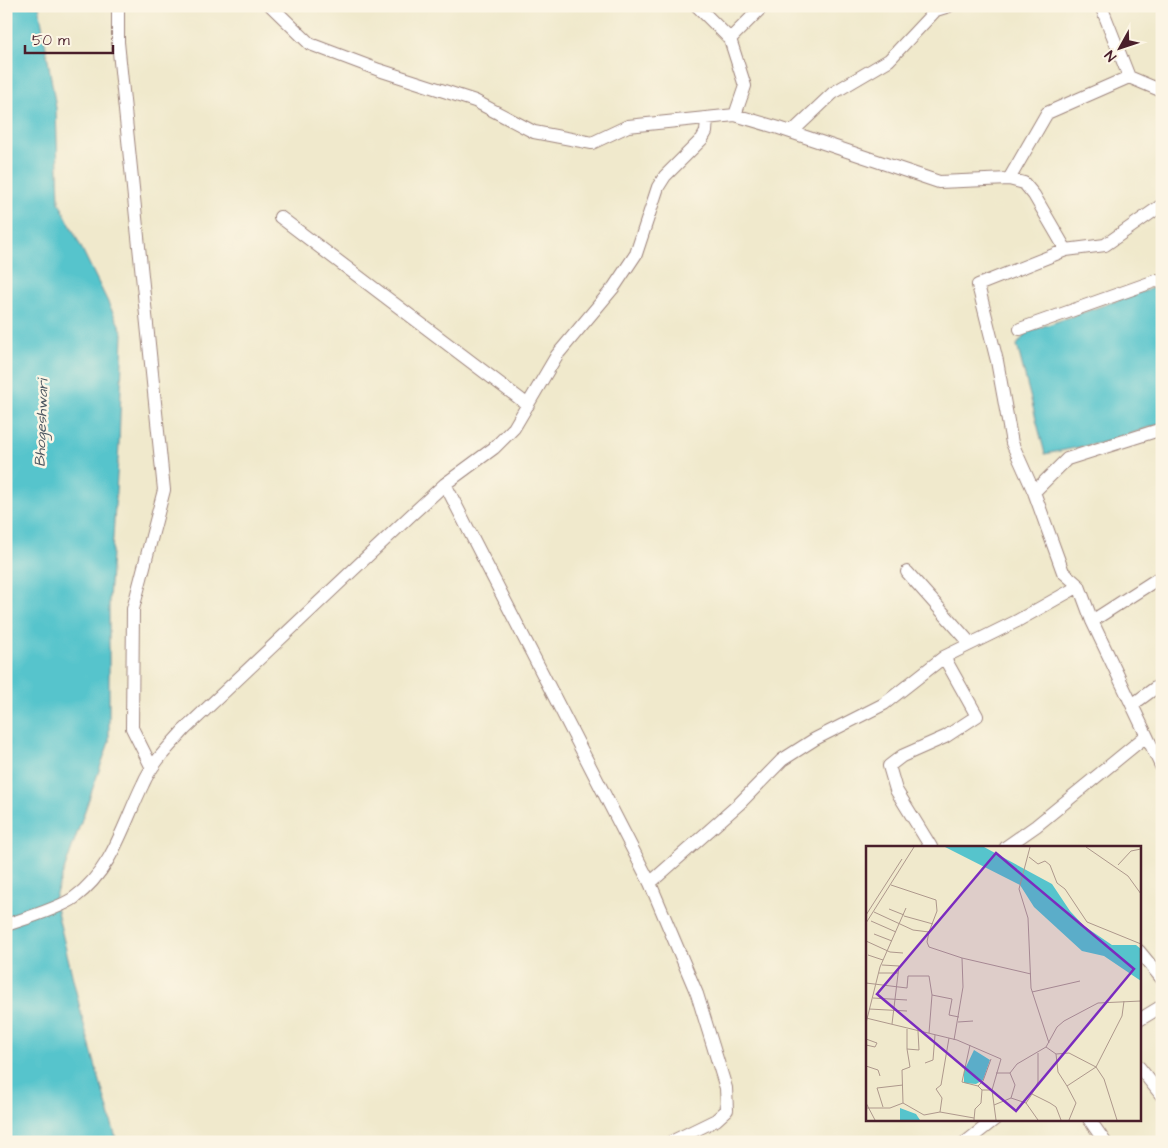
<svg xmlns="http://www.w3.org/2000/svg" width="1168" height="1148" viewBox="0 0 1168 1148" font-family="'Architects Daughter',sans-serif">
	<rect width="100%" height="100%" fill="#fcf5e5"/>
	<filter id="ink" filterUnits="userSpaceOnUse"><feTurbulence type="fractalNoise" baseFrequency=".02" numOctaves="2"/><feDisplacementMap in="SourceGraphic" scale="10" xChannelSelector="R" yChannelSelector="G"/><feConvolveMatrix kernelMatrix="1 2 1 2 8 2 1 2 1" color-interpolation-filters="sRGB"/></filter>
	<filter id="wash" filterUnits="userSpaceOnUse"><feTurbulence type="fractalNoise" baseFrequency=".0096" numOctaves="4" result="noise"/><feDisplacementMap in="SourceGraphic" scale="20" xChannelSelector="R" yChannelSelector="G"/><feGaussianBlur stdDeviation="1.12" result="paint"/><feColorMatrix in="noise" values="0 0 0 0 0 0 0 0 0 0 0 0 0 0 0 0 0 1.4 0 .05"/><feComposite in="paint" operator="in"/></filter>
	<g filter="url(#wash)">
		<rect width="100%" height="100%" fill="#f0e9cc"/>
		<!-- water -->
		<path fill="#56c4cc" stroke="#50727c" d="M 6,6 L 39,6 L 56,108 L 59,202 L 123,333 L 119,444 L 109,600 L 109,742 L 54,899 L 83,1021 L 117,1142 L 6,1142 Z
			M 1153,288 L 1162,291 L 1162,423 L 1110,441 L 1045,454 L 1017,345 L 1027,332 Z"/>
	</g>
	<g filter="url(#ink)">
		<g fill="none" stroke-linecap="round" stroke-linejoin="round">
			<!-- minor casing -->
			<g stroke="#9d847c" stroke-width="14">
				<path id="minor" d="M 118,6 L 118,42 L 164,490 L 133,609 L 132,728 L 152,768
					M 271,6 L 310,44 L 379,70 L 475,101 L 534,132 L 592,143 L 628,126 L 735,115 L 779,128 L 939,182 L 1009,179 L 1024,183 L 1034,195 L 1066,250
					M 697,6 L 730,39
					M 1101,6 L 1129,77 L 1162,91
					M 735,115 L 745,86 L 730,39 L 763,6
					M 792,132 L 833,93 L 889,60 L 936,10 L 949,6
					M 1009,179 L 1047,113 L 1129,77
					M 1162,205 L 1105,245 L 1066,250 L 978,285 L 997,361 L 1012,443 L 1034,492 L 1063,572 L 1079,586 L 1092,621 L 1162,768
					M 280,217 L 528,405
					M 1020,329 L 1155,281 L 1162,282
					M 445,484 L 650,883 L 697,994 L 726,1088 L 727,1110 L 716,1120 L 671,1142
					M 1034,492 L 1067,459 L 1162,429
					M 907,572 L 970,643
					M 1092,621 L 1162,576
					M 1132,705 L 1162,683
					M 931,847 L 896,790 L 889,766 L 902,756 L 945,737 L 977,716 L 944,657
					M 1006,847 L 1036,826 L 1146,736
					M 650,883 L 739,804 L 782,760 L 815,739 L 884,704 L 944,657 L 1017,621 L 1079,586
					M 6,925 C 24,919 60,908 74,898 C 113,869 123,825 143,784 C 152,763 169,747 184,730 L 409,517 L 445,484 L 494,448 L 514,428 L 557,355 L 614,287 L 636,254 L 658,187 L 665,176 L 702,139 L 706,132 L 707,118
					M 1139,951 L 1162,979
					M 1139,1020 L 1162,1006
					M 1139,1067 L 1162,1096
					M 1089,1119 L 1105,1142
					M 966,1142 L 995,1119"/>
			</g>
			<!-- minor -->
			<use href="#minor" stroke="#fff" stroke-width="12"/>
		</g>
	</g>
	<g text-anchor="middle" stroke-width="5" stroke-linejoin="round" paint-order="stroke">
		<!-- water labels -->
		<g font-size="15" font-style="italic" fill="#4e5963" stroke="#fcf5e5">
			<text transform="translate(41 423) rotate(-88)" y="5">Bhogeshwari</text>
		</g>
	</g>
	<!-- overview -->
	<g transform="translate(866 846)">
		<rect width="275" height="275" fill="#f0e9cc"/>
		<path d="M 79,1 L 118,1 L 186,38 L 204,65 L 218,80 L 246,99 L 270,99 L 275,103 L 275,135 L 238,110 L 216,105 L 168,61 L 154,39 ZM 108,204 L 124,214 L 117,234 L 110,238 L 98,237 L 98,225 ZM 34,262 L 50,268 L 54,274 L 34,274 Z" fill="#56c4cc"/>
		<path fill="none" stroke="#ae988c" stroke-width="1" d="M 164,1 L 153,43 L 162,72 L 165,142 L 183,197M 220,1 L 262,30 L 275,48M 163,11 L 172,18 L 179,15 L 184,19 L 191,37 L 199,43 L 221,76 L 275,98M 252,19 L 265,5 L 275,3M 23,63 L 38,69M 8,66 L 47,84 L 63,86 L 71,65 L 70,54 L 25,39M 0,69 L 36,13M 38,70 L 67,78M 5,75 L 30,86M 0,77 L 48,1M 63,86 L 61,96 L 63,101 L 96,112 L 165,128M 8,88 L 26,95M 0,95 L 24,106 L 37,107M 2,109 L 17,114M 16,119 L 33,120 L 26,178M 13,127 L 32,127M 0,137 L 41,142 L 42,130 L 63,130 L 66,149 L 63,187M 166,146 L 214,135M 66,149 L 86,153 L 83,169 L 93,171M 7,152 L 41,154M 3,163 L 41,165M 0,172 L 91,194 L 135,213 L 126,244 L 116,244 L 115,257 L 109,263 L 108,274M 92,176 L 107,175M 0,177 L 14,121 L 40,62M 0,193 L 11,197 L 9,201 L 0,199M 88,194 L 97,141 L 96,112M 104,199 L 96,236 L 112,240 L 116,244M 180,201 L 190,208 L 192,226 L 201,240M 41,203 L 41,183M 190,208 L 203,207 L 230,221 L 256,170 L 258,155M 59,217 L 67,214 L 69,189M 0,220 L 12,224 L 14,230M 130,227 L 144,227 L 151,218 L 180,201 L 191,181 L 198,175 L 232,157 L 275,155M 144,227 L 149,239 L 145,252M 112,240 L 117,235 L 125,213M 126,244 L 130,274M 166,248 L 172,236 L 172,207M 0,257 L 9,274M 37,257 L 58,269 L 74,266 L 108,272M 160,257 L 166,248 L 184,257 L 190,261 L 195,274M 128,259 L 145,252 L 160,257 L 172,274M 17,261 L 11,242 L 37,239M 0,262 L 24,262 L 37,257 L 36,224 L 44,221 L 41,203 L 53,204 L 52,185M 74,266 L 76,252 L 70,243 L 75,239 L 83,192M 203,274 L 210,257 L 201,240 L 230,221 L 238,233 L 251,274"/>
		<path fill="#7b2cbf" fill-opacity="0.15" stroke="#7b2cbf" stroke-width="2.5" d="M 130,7 L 268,123 L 150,265 L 11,148 Z"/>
		<rect width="275" height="275" fill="none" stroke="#4a1f2b" stroke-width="2.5"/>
	</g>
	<!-- margin -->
	<rect width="1168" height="1148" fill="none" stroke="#fcf5e5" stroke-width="25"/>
	<!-- north arrow -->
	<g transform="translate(1120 48) rotate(230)" stroke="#fcf5e5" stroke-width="4" paint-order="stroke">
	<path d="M0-4L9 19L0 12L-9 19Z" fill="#4a1f2b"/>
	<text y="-8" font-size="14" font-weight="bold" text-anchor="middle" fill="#4a1f2b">N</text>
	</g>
	<!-- scale -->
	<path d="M25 45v8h88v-8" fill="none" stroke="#4a1f2b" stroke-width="2.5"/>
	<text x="32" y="45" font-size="15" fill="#4a1f2b" stroke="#fcf5e5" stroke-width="4" paint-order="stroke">50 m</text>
</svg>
